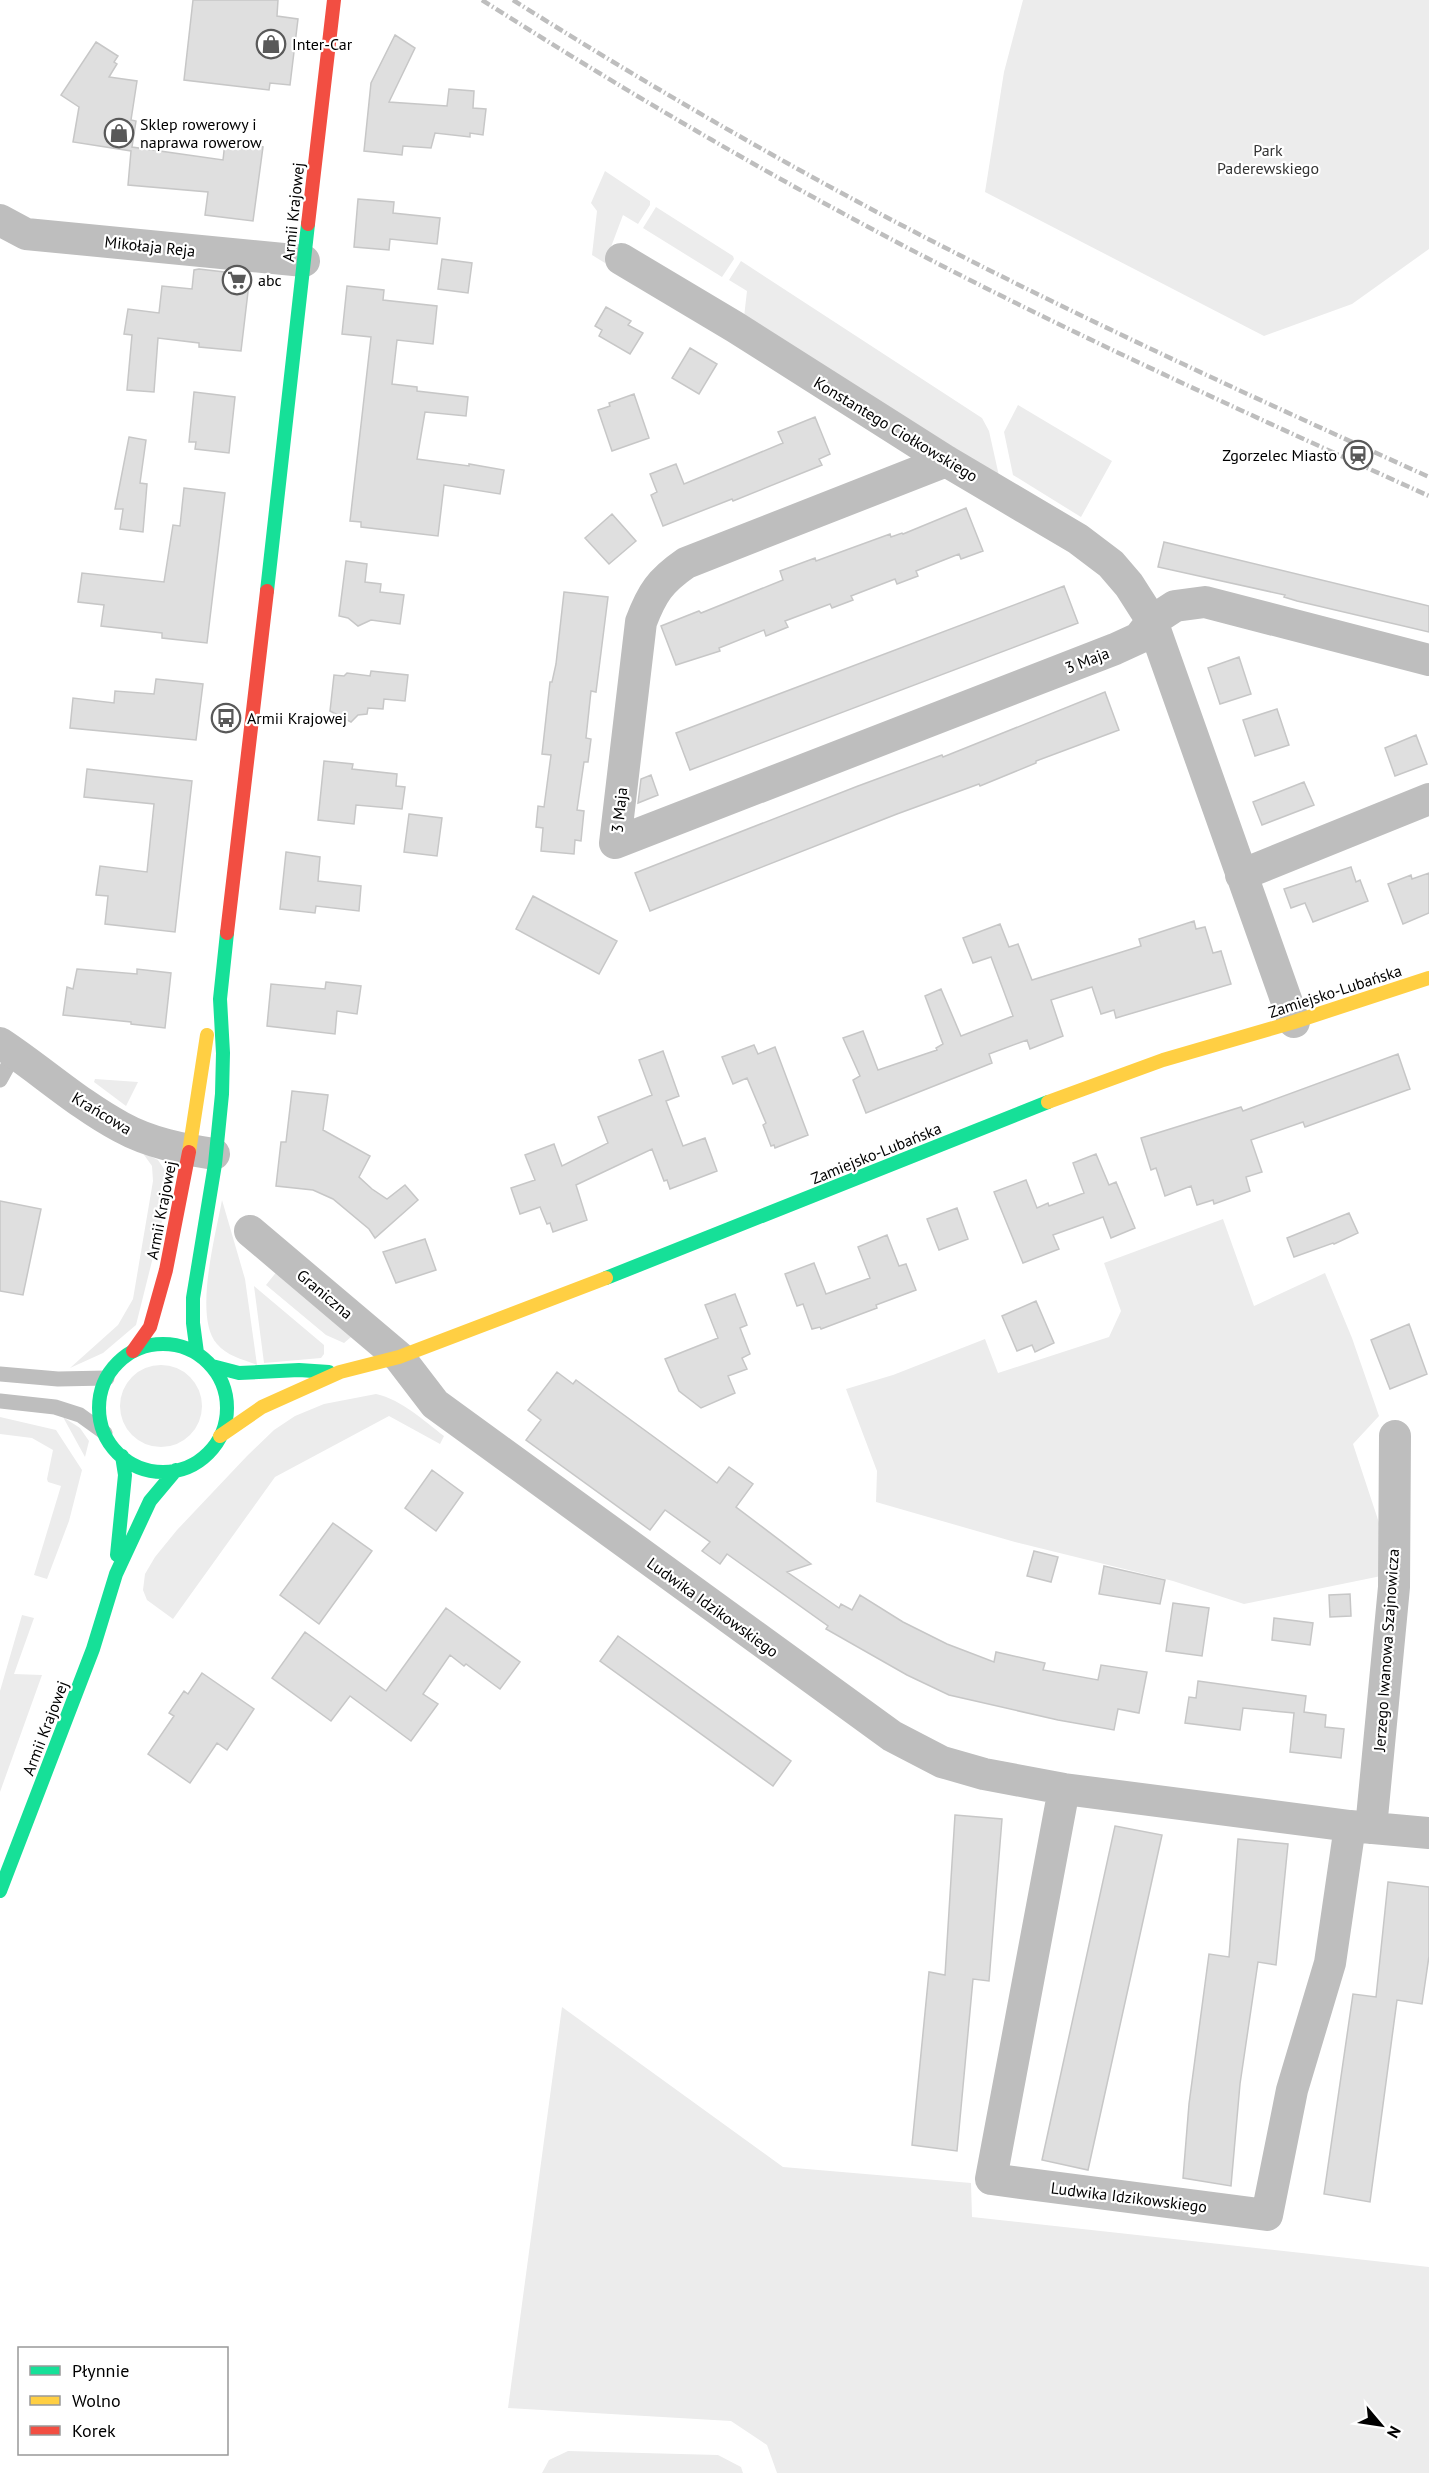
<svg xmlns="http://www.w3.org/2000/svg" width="1429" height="2473" viewBox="0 0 1429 2473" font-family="'PT Sans',sans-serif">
	<rect width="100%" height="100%" fill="#fff"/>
	<!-- green -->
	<path fill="#ececec" d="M 1023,0 L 1429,0 L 1429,249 L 1352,304 L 1264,336 L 985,192 L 1004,72 Z
		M 605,171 L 650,201 L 650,205 L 638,224 L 623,215 L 605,263 L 592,255 L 597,211 L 591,203 Z
		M 656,207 L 733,256 L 734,259 L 722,277 L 643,228 Z
		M 741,261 L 982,418 L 989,431 L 999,476 L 744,317 L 747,291 L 729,280 Z
		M 1018,405 L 1112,461 L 1081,517 L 1013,475 L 1004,432 Z
		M 95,1079 L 138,1082 L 126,1106 L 94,1082 Z
		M 142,1152 L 158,1160 L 172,1181 L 136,1325 L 103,1353 L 70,1368 L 118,1325 L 133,1299 L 153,1181 L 152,1166 Z
		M 222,1200 L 245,1279 L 257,1365 C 242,1359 227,1356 217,1344 C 193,1317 216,1234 222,1200 Z
		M 1223,1219 L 1254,1306 L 1325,1273 L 1352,1338 L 1379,1416 L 1353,1444 L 1387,1547 L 1386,1575 L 1244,1604 L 1173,1581 L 1015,1542 L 876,1502 L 877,1471 L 846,1389 L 893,1375 L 985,1339 L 998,1373 L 1109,1337 L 1121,1311 L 1104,1263 Z
		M 278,1270 L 351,1337 L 344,1343 L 326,1335 L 266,1285 Z
		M 254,1286 L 324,1345 L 324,1354 L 321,1358 L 264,1363 Z
		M120 1406a41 41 0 1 1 82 0a41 41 0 1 1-82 0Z
		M 376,1394 C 402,1400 423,1420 444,1436 L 440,1444 L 389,1416 L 275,1477 L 173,1619 L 147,1600 L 143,1590 L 145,1574 L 155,1557 L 177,1530 L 247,1456 L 274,1430 L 295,1416 L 324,1404 Z
		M 0,1417 L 56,1430 L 82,1470 L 69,1521 L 47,1579 L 34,1575 L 61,1486 L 48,1482 L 47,1479 L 53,1450 L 32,1438 L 0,1434 Z
		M 63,1417 L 80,1428 L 89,1441 L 85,1457 Z
		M 22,1615 L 34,1618 L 14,1674 L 42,1675 L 0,1792 L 0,1691 Z
		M 562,2007 L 783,2167 L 971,2183 L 972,2217 L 1429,2267 L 1429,2473 L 777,2473 L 767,2445 L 731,2421 L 508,2408 Z
		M 568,2451 L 718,2455 L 741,2467 L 743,2473 L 542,2473 L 549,2460 Z"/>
	<!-- building -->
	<path fill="#dfdfdf" stroke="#c7c7c7" stroke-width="1.5" d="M 193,0 L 278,0 L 277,16 L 298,19 L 290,85 L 270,83 L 269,90 L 184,80 Z
		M 395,35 L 415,48 L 389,102 L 447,106 L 449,89 L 474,91 L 473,108 L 486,109 L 483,135 L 470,133 L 470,137 L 435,133 L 431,148 L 403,146 L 402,155 L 364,151 L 371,83 Z
		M 96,42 L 118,56 L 114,62 L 117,64 L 109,77 L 137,81 L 131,120 L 136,121 L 132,147 L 223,160 L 225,142 L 263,147 L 253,221 L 205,215 L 208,192 L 128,185 L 131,151 L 73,142 L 79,107 L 61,95 Z
		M 358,199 L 394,202 L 393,213 L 440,218 L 437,244 L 390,239 L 389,250 L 354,247 Z
		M 442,259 L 472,263 L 468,293 L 438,289 Z
		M 199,269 L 250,275 L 241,351 L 199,347 L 199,343 L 158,338 L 154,392 L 127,390 L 132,335 L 124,334 L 128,309 L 159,313 L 162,286 L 192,289 L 194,270 Z
		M 347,286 L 384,290 L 383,300 L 437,306 L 433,344 L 397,340 L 392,384 L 417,387 L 417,391 L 468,397 L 466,416 L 425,412 L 417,459 L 469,466 L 469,464 L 504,470 L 500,494 L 444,485 L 438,536 L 361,527 L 361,522 L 350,521 L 371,337 L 342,334 Z
		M 606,307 L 631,321 L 628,325 L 643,333 L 630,354 L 599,336 L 602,330 L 595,326 Z
		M 690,348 L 717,364 L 699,394 L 672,378 Z
		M 194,392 L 235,397 L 229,453 L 195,449 L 196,442 L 189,442 Z
		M 634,394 L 649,438 L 612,451 L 598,410 L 610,406 L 609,403 Z
		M 815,417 L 830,454 L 819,459 L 822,465 L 733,501 L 732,499 L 663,526 L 651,495 L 657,492 L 650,474 L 676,464 L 684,484 L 783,443 L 778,432 Z
		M 129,437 L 146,440 L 140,483 L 147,484 L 143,532 L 120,529 L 123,509 L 115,509 Z
		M 184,488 L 225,493 L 207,643 L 162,638 L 162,633 L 101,626 L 104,605 L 78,602 L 82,573 L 164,582 L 173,525 L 180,526 Z
		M 966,508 L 983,551 L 961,559 L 959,554 L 916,571 L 918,576 L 897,584 L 895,579 L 851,596 L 853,600 L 832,608 L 830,604 L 785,621 L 788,627 L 766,636 L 764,630 L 719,648 L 720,651 L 676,665 L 661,626 L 699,611 L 701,613 L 783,580 L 780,571 L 815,558 L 816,561 L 890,534 L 891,537 L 902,533 L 903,534 Z
		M 612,514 L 636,541 L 609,564 L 585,538 Z
		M 1164,542 L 1429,606 L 1429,632 L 1297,601 L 1284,597 L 1285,595 L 1158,567 Z
		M 346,561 L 367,564 L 365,582 L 381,584 L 380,592 L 404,595 L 400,624 L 371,620 L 358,626 L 348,618 L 339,616 Z
		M 1064,586 L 1078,623 L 690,770 L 676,733 Z
		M 564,592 L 608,597 L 596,692 L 591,691 L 586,738 L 591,739 L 588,762 L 584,762 L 577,810 L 584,811 L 581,841 L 575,840 L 574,854 L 541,851 L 543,828 L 536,827 L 538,806 L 544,807 L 551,755 L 542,754 L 550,682 L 552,682 L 556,664 Z
		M 1239,657 L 1251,694 L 1220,704 L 1208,668 Z
		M 371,671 L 408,675 L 405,701 L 384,699 L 383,709 L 368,708 L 367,714 L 358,715 L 351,722 L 330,711 L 334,675 L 344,676 L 347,673 L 370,676 Z
		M 156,679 L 203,684 L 196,740 L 70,728 L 73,698 L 114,703 L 115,691 L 154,694 Z
		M 1105,692 L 1119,730 L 1036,761 L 1036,763 L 980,786 L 979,784 L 897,814 L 650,911 L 635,873 L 858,786 L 942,755 L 943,757 Z
		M 1277,709 L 1289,745 L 1255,756 L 1243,720 Z
		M 1416,735 L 1427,764 L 1395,776 L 1385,748 Z
		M 324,761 L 353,764 L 352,769 L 397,774 L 396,786 L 405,787 L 402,809 L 356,805 L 354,824 L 318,820 Z
		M 87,769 L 192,781 L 175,932 L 105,924 L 108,896 L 96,895 L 100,866 L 147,872 L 154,804 L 84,797 Z
		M 651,775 L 658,795 L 638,803 L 641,779 Z
		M 1304,782 L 1314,805 L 1262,825 L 1253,802 Z
		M 409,814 L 442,818 L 437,856 L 404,852 Z
		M 286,852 L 320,857 L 318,881 L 361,886 L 359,911 L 316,906 L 315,913 L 280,909 Z
		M 1351,867 L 1356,882 L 1360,880 L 1368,901 L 1313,922 L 1305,903 L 1291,908 L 1284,889 Z
		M 1429,873 L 1429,913 L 1403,924 L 1388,884 L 1411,875 L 1412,879 Z
		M 533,896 L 617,941 L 599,974 L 516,929 Z
		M 1194,921 L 1196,929 L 1205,927 L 1213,953 L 1221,951 L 1231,984 L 1116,1018 L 1114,1010 L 1101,1014 L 1092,987 L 1051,1000 L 1063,1036 L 1030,1049 L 1027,1040 L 989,1054 L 992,1063 L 866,1113 L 853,1080 L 860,1076 L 843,1038 L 863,1031 L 878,1070 L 937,1050 L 936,1048 L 943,1044 L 925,996 L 941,989 L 961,1036 L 1013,1016 L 991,957 L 973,963 L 963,938 L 1000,924 L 1009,947 L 1018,944 L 1032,980 L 1141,946 L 1139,939 Z
		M 77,969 L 137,974 L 137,969 L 171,973 L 165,1028 L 131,1024 L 131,1022 L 63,1015 L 67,987 L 73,989 Z
		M 326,982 L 361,986 L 357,1014 L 337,1011 L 335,1034 L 267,1026 L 271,984 L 325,989 Z
		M 754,1045 L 758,1054 L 775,1047 L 808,1135 L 775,1148 L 774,1145 L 771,1146 L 763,1125 L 766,1123 L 747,1078 L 733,1084 L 722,1057 Z
		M 663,1051 L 679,1096 L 666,1101 L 683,1146 L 705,1138 L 717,1171 L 670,1189 L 667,1180 L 664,1181 L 652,1149 L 576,1185 L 587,1220 L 553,1232 L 550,1223 L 547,1224 L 540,1207 L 520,1214 L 511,1188 L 535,1180 L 525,1155 L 554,1144 L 562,1166 L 608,1143 L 598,1117 L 652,1095 L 639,1060 Z
		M 1398,1054 L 1410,1089 L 1305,1127 L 1303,1122 L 1251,1140 L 1262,1172 L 1246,1177 L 1250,1191 L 1214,1204 L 1213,1200 L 1197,1205 L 1191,1186 L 1165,1196 L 1156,1168 L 1151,1170 L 1141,1138 L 1241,1107 L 1243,1111 Z
		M 292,1091 L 328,1095 L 323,1130 L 370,1156 L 359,1177 L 372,1189 L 387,1199 L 405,1185 L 418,1200 L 375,1238 L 369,1229 L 333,1199 L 313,1190 L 276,1186 L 281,1142 L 286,1142 Z
		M 1096,1154 L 1109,1185 L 1116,1182 L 1135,1228 L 1111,1238 L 1103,1217 L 1053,1235 L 1059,1249 L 1023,1263 L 994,1192 L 1026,1180 L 1037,1208 L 1048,1203 L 1049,1206 L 1084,1193 L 1073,1163 Z
		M 0,1201 L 41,1209 L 23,1295 L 0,1291 Z
		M 957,1208 L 968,1239 L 939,1250 L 927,1219 Z
		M 1349,1213 L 1358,1233 L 1334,1244 L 1333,1243 L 1294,1257 L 1287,1238 Z
		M 887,1235 L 899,1266 L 906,1264 L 916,1290 L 876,1305 L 877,1308 L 821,1329 L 820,1327 L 812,1329 L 803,1304 L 797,1306 L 785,1274 L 814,1263 L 826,1294 L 870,1278 L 858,1247 Z
		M 425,1239 L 436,1270 L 396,1283 L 383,1252 Z
		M 735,1294 L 747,1325 L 740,1328 L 750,1354 L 742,1358 L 747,1369 L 728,1376 L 735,1393 L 701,1408 L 679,1391 L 665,1359 L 718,1338 L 705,1305 Z
		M 1036,1301 L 1054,1343 L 1035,1352 L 1032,1345 L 1017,1351 L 1002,1316 Z
		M 1409,1324 L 1427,1374 L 1390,1389 L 1371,1340 Z
		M 557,1372 L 573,1384 L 576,1380 L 717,1483 L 729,1467 L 753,1484 L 736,1507 L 811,1564 L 787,1572 L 839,1608 L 841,1604 L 852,1610 L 860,1595 L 903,1622 L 947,1644 L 994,1662 L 996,1652 L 1045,1663 L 1043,1670 L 1098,1680 L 1101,1665 L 1147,1672 L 1139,1713 L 1118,1709 L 1114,1730 L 1058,1720 L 949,1695 L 907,1675 L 826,1629 L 828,1626 L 727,1554 L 720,1564 L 702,1551 L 710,1542 L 665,1510 L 650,1530 L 526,1440 L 541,1420 L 528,1410 Z
		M 432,1470 L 463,1493 L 436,1531 L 405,1508 Z
		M 333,1523 L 372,1551 L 319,1624 L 280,1595 Z
		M 1034,1551 L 1058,1557 L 1051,1582 L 1027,1576 Z
		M 1104,1566 L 1165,1580 L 1160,1604 L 1099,1594 Z
		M 1350,1594 L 1351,1616 L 1330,1617 L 1329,1595 Z
		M 1173,1603 L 1209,1608 L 1202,1656 L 1166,1651 Z
		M 446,1608 L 520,1662 L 500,1689 L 466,1664 L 464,1666 L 450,1655 L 423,1694 L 438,1704 L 411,1741 L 350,1696 L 331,1721 L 272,1678 L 305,1632 L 386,1691 Z
		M 1274,1618 L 1313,1623 L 1310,1645 L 1272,1640 Z
		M 618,1636 L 791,1761 L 773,1786 L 600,1661 Z
		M 202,1673 L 254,1709 L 227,1750 L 217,1743 L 190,1783 L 148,1754 L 174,1716 L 169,1713 L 184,1691 L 188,1694 Z
		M 1198,1681 L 1306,1696 L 1304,1712 L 1326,1715 L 1325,1727 L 1344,1729 L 1341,1758 L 1290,1752 L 1294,1713 L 1243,1708 L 1240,1730 L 1185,1723 L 1189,1697 L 1196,1698 Z
		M 955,1815 L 1002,1819 L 989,1981 L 973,1979 L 957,2151 L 912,2145 L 929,1972 L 945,1975 Z
		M 1115,1826 L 1162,1835 L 1088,2170 L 1042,2160 Z
		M 1238,1839 L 1288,1844 L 1276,1965 L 1258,1962 L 1240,2084 L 1231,2186 L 1183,2178 L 1189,2104 L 1209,1954 L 1229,1957 Z
		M 1388,1882 L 1429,1887 L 1429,1956 L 1422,2004 L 1397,2000 L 1370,2202 L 1324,2194 L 1353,1994 L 1376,1997 Z"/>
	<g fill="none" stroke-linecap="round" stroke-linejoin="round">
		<!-- lane -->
		<path stroke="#bebebe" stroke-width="15" d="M 0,1080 L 15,1053
			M 0,1374 L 58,1379 L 107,1378
			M 0,1401 L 55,1407 L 80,1415 L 105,1433"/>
		<!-- street -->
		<path stroke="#bebebe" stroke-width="32" d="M 0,220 L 26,234 L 304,261
			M 621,259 L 735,327 L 946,461 L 1078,539 L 1111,564 L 1129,585 L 1152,621 L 1294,1022
			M 946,461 L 686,563 C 660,581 652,593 641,622 L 615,843 L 1115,649 L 1139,638 L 1152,621 L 1175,606 L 1205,602 L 1429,660
			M 1241,875 L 1429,799
			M 0,1043 C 41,1070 78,1104 121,1127 C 150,1143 182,1149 214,1154
			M 250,1231 L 399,1357 L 435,1404 L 892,1736 L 942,1762 L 984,1774 L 1064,1789 L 1350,1826 L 1429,1833
			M 1064,1789 L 991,2179 L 1267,2215 L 1292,2090 L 1330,1963 L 1350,1826
			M 1371,1828 L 1394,1587 L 1395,1436"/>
		<!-- fast -->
		<path stroke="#16e098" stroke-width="14" d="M 267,591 L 308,224
			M 606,1278 L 1048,1102
			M99 1408a64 64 0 1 1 128 0a64 64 0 1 1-128 0Z
			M 197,1353 L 193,1323 L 193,1298 L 215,1164 L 222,1094 L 223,1053 L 220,999 L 227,933
			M 212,1366 L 239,1373 L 299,1370 L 329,1372
			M 117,1555 L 125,1475 L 122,1456
			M 0,1891 L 93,1649 L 116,1574 L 150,1501 L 176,1470"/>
		<!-- slow -->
		<path stroke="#ffcf43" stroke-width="14" d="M 1048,1102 L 1163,1060 L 1294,1022 L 1429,978
			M 189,1152 L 207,1035
			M 220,1436 L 262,1407 L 340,1372 L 399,1357 L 606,1278"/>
		<!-- jam -->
		<path stroke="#f24e42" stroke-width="14" d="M 308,224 L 334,0
			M 227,933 L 267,591
			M 133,1351 L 150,1327 L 166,1270 L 189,1152"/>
		<!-- rail -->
		<path stroke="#bebebe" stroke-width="4.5" stroke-dasharray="9 3 1.5 3" stroke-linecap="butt" d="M 482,0 C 609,81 739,158 872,229 C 1053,326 1242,411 1429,496
			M 513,0 C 665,96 822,186 983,267 C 1130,341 1279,409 1429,477"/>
	</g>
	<!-- icons -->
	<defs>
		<g id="shop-ring" transform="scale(1.5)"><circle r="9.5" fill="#fff" stroke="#595959" stroke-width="1.5"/><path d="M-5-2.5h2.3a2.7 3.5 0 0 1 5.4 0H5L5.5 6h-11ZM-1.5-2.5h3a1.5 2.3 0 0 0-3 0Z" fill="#595959"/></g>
		<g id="supermarket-ring" transform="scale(1.5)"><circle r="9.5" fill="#fff" stroke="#595959" stroke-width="1.5"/><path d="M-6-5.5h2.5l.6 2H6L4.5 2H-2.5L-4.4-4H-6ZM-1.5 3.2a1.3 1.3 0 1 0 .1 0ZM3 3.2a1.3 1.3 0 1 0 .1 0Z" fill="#595959"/></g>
		<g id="station-ring" transform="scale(1.5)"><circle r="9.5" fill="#fff" stroke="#595959" stroke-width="1.5"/><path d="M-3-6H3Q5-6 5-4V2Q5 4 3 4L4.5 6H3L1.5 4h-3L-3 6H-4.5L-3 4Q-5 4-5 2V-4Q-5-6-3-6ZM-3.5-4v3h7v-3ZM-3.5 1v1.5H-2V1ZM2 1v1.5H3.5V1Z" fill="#595959"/></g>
		<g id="bus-ring" transform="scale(1.5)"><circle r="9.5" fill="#fff" stroke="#595959" stroke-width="1.5"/><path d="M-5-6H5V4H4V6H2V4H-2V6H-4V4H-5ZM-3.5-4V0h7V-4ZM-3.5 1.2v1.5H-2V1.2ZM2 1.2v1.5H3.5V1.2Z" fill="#595959"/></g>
	</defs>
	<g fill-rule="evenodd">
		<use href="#shop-ring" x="271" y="44"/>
		<use href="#shop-ring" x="119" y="133"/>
		<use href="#supermarket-ring" x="237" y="280"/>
		<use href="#station-ring" x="1358" y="455"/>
		<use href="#bus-ring" x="226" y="718"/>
	</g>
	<g text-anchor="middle" stroke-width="4.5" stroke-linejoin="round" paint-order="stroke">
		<!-- poi labels -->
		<g font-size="16" fill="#000" stroke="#fff" text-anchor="start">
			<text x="292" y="50">Inter-Car</text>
			<text x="140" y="130">Sklep rowerowy i<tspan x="140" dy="18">naprawa rowerow</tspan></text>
			<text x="258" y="286">abc</text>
			<text x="1337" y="461" text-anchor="end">Zgorzelec Miasto</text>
			<text x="247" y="724">Armii Krajowej</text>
		</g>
		<!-- park labels -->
		<g font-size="16" fill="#333" stroke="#fff">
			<text x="1268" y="156">Park<tspan x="1268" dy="18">Paderewskiego</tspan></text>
		</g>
		<!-- street labels -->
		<g font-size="16" fill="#000" stroke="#fff">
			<text transform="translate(293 212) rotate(-84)" y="6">Armii Krajowej</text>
			<text transform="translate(150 246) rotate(6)" y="6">Mikołaja Reja</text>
			<text transform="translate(896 429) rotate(31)" y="6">Konstantego Ciołkowskiego</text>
			<text transform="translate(1087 660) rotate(-21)" y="6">3 Maja</text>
			<text transform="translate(619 810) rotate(-84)" y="6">3 Maja</text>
			<text transform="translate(1335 991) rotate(-18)" y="6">Zamiejsko-Lubańska</text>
			<text transform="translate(102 1113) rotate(31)" y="6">Krańcowa</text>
			<text transform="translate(876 1153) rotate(-22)" y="6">Zamiejsko-Lubańska</text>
			<text transform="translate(161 1210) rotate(-79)" y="6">Armii Krajowej</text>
			<text transform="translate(325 1294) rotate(40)" y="6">Graniczna</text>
			<text transform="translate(713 1607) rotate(36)" y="6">Ludwika Idzikowskiego</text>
			<text transform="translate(1386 1650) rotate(-86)" y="6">Jerzego Iwanowa Szajnowicza</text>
			<text transform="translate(45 1728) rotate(-69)" y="6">Armii Krajowej</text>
			<text transform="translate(1129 2197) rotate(7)" y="6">Ludwika Idzikowskiego</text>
		</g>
	</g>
	<!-- legend -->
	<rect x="18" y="2347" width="210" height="108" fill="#ffffff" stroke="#999999" stroke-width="1.5"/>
	<rect x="30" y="2366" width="30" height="9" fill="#16e098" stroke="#999999" stroke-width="1.5"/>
	<text x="72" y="2377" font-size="18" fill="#000000">Płynnie</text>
	<rect x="30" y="2396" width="30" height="9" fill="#ffcf43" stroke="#999999" stroke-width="1.5"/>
	<text x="72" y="2407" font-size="18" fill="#000000">Wolno</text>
	<rect x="30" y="2426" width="30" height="9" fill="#f24e42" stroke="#999999" stroke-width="1.5"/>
	<text x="72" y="2437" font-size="18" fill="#000000">Korek</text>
	<!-- north arrow -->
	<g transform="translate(1381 2425) rotate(119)" stroke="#ffffff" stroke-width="4.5" paint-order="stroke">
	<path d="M0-4.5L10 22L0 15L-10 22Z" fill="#000000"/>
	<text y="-9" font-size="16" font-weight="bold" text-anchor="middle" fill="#000000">N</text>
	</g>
</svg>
